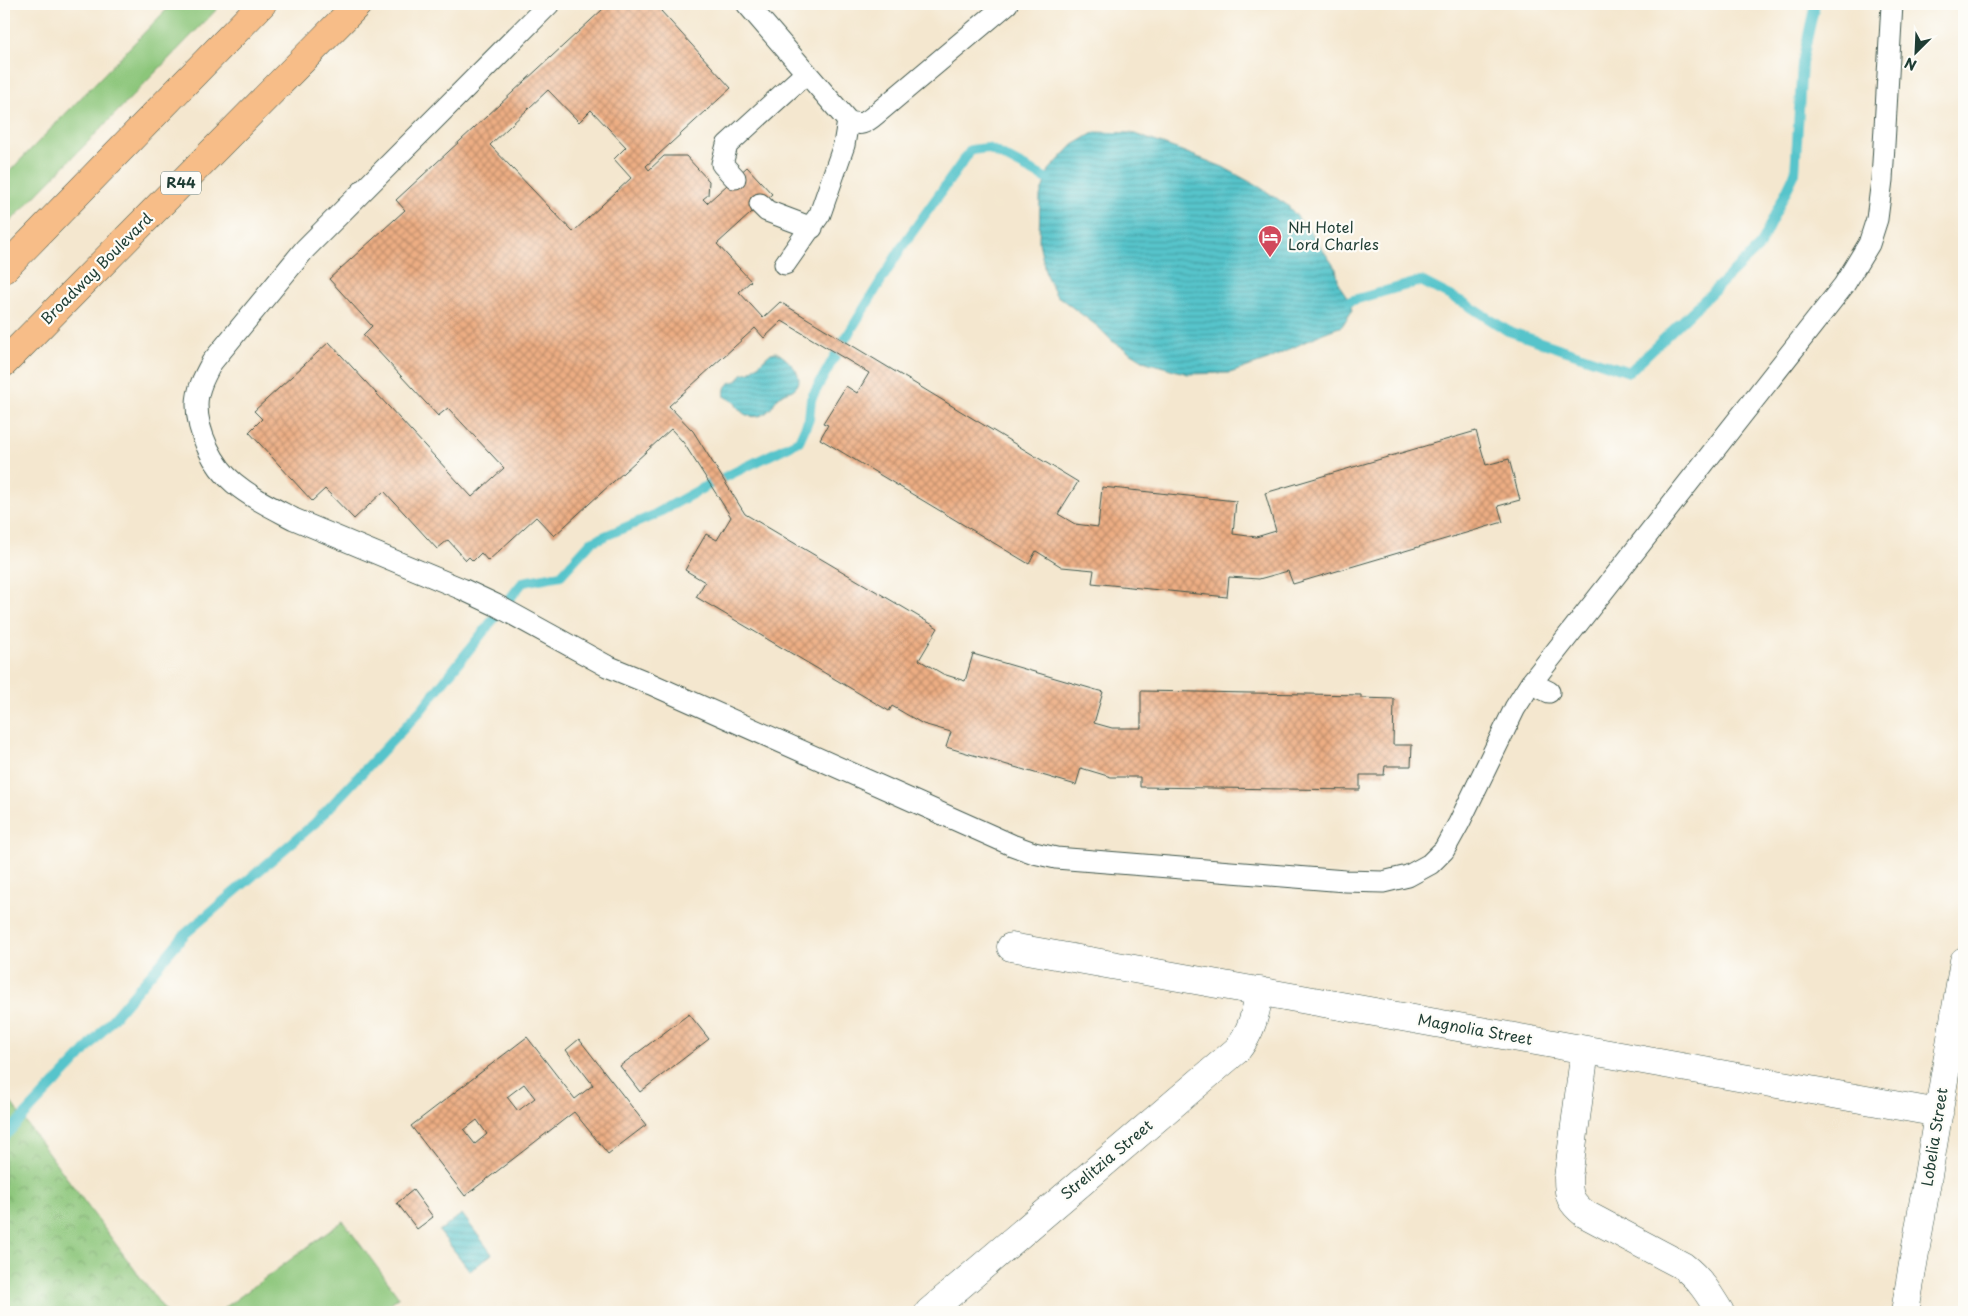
<svg xmlns="http://www.w3.org/2000/svg" width="1968" height="1316" viewBox="0 0 1968 1316" font-family="'Playpen Sans',sans-serif">
	<defs>
		<pattern id="park-crowns" width="20" height="18" patternUnits="userSpaceOnUse" patternTransform="scale(1.25)"><rect width="20" height="18" fill="#8cc67a"/><path d="M2 6a3 3 0 1 1 6 0M12 15a3 3 0 1 1 6 0" fill="none" stroke="#72a265"/></pattern>
		<pattern id="water-rules" width="6" height="5" patternUnits="userSpaceOnUse" patternTransform="scale(1.25)"><rect width="6" height="5" fill="#57c4cb"/><path d="M0 2.5h6" fill="none" stroke="#47a0a6"/></pattern>
		<pattern id="building-cross-hatch" width="8" height="8" patternUnits="userSpaceOnUse" patternTransform="scale(1.25)"><rect width="8" height="8" fill="#edad83"/><path d="M0 0l8 8M0 8l8-8" fill="none" stroke="#bf8e6c"/></pattern>
	</defs>
	<rect width="100%" height="100%" fill="#fdfcf7"/>
	<filter id="ink" filterUnits="userSpaceOnUse"><feTurbulence type="fractalNoise" baseFrequency=".02" numOctaves="2"/><feDisplacementMap in="SourceGraphic" scale="10" xChannelSelector="R" yChannelSelector="G"/><feConvolveMatrix kernelMatrix="1 2 1 2 8 2 1 2 1" color-interpolation-filters="sRGB"/></filter>
	<filter id="wash" filterUnits="userSpaceOnUse"><feTurbulence type="fractalNoise" baseFrequency=".0096" numOctaves="4" result="noise"/><feDisplacementMap in="SourceGraphic" scale="20" xChannelSelector="R" yChannelSelector="G"/><feGaussianBlur stdDeviation="1.12" result="paint"/><feColorMatrix in="noise" values="0 0 0 0 0 0 0 0 0 0 0 0 0 0 0 0 0 1.4 0 .05"/><feComposite in="paint" operator="in"/></filter>
	<g filter="url(#wash)">
		<rect width="100%" height="100%" fill="#f4e7cf"/>
		<!-- grass -->
		<path fill="#8cc67a" stroke="#568257" d="M 172,4 L 222,4 L 4,228 L 4,177 Z
			M 343,1221 L 399,1297 L 378,1312 L 219,1312 Z"/>
		<!-- park -->
		<path fill="url(#park-crowns)" stroke="#568257" d="M 4,1093 L 166,1312 L 4,1312 Z"/>
		<!-- water -->
		<path fill="url(#water-rules)" stroke="#3b8080" d="M 1095,132 L 1132,133 L 1182,151 L 1223,167 L 1261,188 L 1287,205 L 1312,234 L 1336,269 L 1339,285 L 1350,301 L 1352,311 L 1342,326 L 1323,333 L 1268,360 L 1230,373 L 1188,374 L 1146,362 L 1112,341 L 1097,326 L 1056,295 L 1046,275 L 1039,242 L 1040,196 L 1049,170 L 1073,145 Z
			M 776,352 C 786,357 808,377 795,388 C 790,393 786,390 779,397 C 774,401 773,408 767,412 C 758,419 746,418 739,409 C 737,407 736,405 735,403 C 732,400 728,399 725,397 C 723,387 727,382 737,381 L 742,374 L 750,372 L 771,353 Z
			M 462,1214 L 492,1254 L 470,1271 L 439,1231 Z"/>
		<g fill="none" stroke-linecap="round" stroke-linejoin="round">
			<!-- stream -->
			<path stroke="#57c4cb" stroke-width="10" d="M 1350,301 L 1421,281 L 1466,304 L 1508,331 L 1629,372 L 1759,247 L 1795,173 L 1802,63 L 1815,4
				M 844,341 L 903,245 L 971,150 L 988,148 L 1047,179
				M 723,478 L 799,441 L 809,419 L 811,399 L 836,354
				M 4,1137 L 80,1057 L 185,934 L 315,823 L 421,710 L 523,582 L 561,575 L 591,542 L 652,516 L 710,484"/>
		</g>
		<g id="blocks">
			<!-- building -->
			<path fill="url(#building-cross-hatch)" fill-rule="evenodd" d="M 597,4 L 669,4 L 661,11 L 731,88 L 646,166 L 649,170 L 664,156 L 686,156 L 709,181 L 708,195 L 703,199 L 707,203 L 747,167 L 772,194 L 717,244 L 751,281 L 739,292 L 763,318 L 780,302 L 1078,482 L 1058,514 L 1075,524 L 1098,527 L 1102,487 L 1236,501 L 1233,534 L 1256,537 L 1276,531 L 1265,493 L 1476,431 L 1486,465 L 1509,459 L 1520,500 L 1498,506 L 1503,522 L 1293,584 L 1288,571 L 1259,579 L 1229,577 L 1227,597 L 1092,583 L 1094,570 L 1062,567 L 1036,551 L 1029,564 L 820,439 L 828,425 L 823,423 L 846,386 L 857,393 L 869,373 L 782,321 L 764,338 L 755,328 L 669,406 L 693,431 L 745,514 L 938,628 L 919,660 L 943,674 L 965,681 L 973,654 L 1103,692 L 1094,723 L 1112,728 L 1141,728 L 1141,691 L 1361,695 L 1361,698 L 1394,699 L 1393,745 L 1412,745 L 1411,766 L 1385,766 L 1384,775 L 1360,775 L 1360,790 L 1140,787 L 1140,777 L 1111,777 L 1081,768 L 1076,785 L 946,747 L 951,732 L 923,724 L 892,706 L 889,711 L 696,597 L 705,582 L 685,570 L 706,534 L 717,540 L 731,517 L 683,442 L 671,429 L 554,536 L 536,517 L 488,561 L 481,553 L 473,561 L 469,557 L 466,560 L 448,540 L 437,549 L 384,491 L 354,519 L 325,489 L 312,501 L 249,432 L 262,419 L 254,411 L 329,342 L 472,497 L 504,468 L 448,408 L 438,416 L 363,335 L 372,326 L 329,279 L 405,210 L 396,200 L 603,9 ZM 548,90 L 579,122 L 591,110 L 626,147 L 614,159 L 631,178 L 573,232 L 490,145 Z
				M 689,1014 L 709,1039 L 640,1092 L 620,1066 Z
				M 527,1037 L 575,1099 L 593,1085 L 566,1050 L 579,1039 L 646,1125 L 608,1154 L 574,1112 L 465,1196 L 411,1126 ZM 524,1084 L 535,1098 L 518,1111 L 507,1097 ZM 477,1120 L 487,1134 L 475,1144 L 464,1130 Z
				M 413,1190 L 433,1217 L 417,1229 L 397,1203 Z"/>
		</g>
	</g>
	<g filter="url(#ink)">
		<use href="#blocks" fill-opacity="0" stroke="#3f564b" stroke-width="1"/>
		<g fill="none" stroke-linecap="round" stroke-linejoin="round">
			<!-- service casing -->
			<g stroke="#3f564b" stroke-width="23">
				<path id="service" d="M 549,4 L 305,249 L 212,362 C 205,375 197,389 197,405 C 197,432 213,466 234,483 C 252,498 273,508 294,519 L 462,589 L 496,605 L 607,666 L 651,684 L 1012,845 L 1034,853 L 1056,858 L 1345,881 L 1383,882 L 1408,876 L 1430,864 L 1444,850 L 1459,823 L 1515,708 L 1531,683 L 1844,285 L 1869,244 L 1877,219 L 1882,180 L 1892,4
					M 747,4 L 848,121 C 860,126 866,123 875,115 L 1007,4
					M 735,178 L 722,164 L 727,145 L 806,73
					M 760,204 L 767,211 L 812,228
					M 785,264 L 820,214 L 844,145 L 848,121
					M 1531,683 L 1549,692"/>
			</g>
			<!-- minor casing -->
			<g stroke="#3f564b" stroke-width="29">
				<path id="minor" d="M 1011,947 L 1939,1113
					M 1585,1050 L 1568,1178 C 1568,1197 1571,1203 1585,1214 L 1683,1266 C 1700,1279 1709,1294 1720,1312
					M 929,1312 L 1237,1050 C 1252,1031 1255,1015 1260,991
					M 1905,1312 L 1964,961"/>
			</g>
			<!-- primary casing -->
			<g stroke="#3f564b" stroke-width="29">
				<path id="primary" d="M 4,269 L 262,4
					M 4,363 L 358,4"/>
			</g>
			<!-- service -->
			<use href="#service" stroke="#fff" stroke-width="21"/>
			<!-- minor -->
			<use href="#minor" stroke="#fff" stroke-width="28"/>
			<!-- primary -->
			<use href="#primary" stroke="#f7bd88" stroke-width="28"/>
		</g>
	</g>
	<!-- icons -->
	<defs>
		<g id="hotel-pin" transform="scale(1.25)"><path d="M0 17L-7.5 6A9.5 9.5 0 1 1 7.5 6Z" fill="#d1495b" stroke="#fdfcf7"/><path d="M-6-4.5h1.5V1H6V5H4.5V3h-9V5H-6ZM-4 0a1.8 1.8 0 1 1 3.6 0ZM.5 0V-2.5h3Q6-2.5 6 0Z" fill="#fff"/></g>
	</defs>
	<g fill-rule="evenodd">
		<use href="#hotel-pin" x="1270" y="237"/>
	</g>
	<g text-anchor="middle" stroke-width="4.5" stroke-linejoin="round" paint-order="stroke">
		<!-- shield labels -->
		<rect fill="#fdfcf7" stroke="#62766e" stroke-width="1" x="161" y="171.5" width="40" height="23" rx="4"/>
		<g font-size="14" font-weight="bold" fill="#1f3d34">
			<text x="181" y="188">R44</text>
		</g>
		<!-- poi labels -->
		<g font-size="15" fill="#1f3d34" stroke="#fdfcf7" text-anchor="start">
			<text x="1288" y="233">NH Hotel<tspan x="1288" dy="17">Lord Charles</tspan></text>
		</g>
		<!-- street labels -->
		<g font-size="15" fill="#1f3d34" stroke="#fdfcf7">
			<text transform="translate(97 269) rotate(-45)" y="5">Broadway Boulevard</text>
			<text transform="translate(1475 1030) rotate(10)" y="5">Magnolia Street</text>
			<text transform="translate(1935 1137) rotate(-81)" y="5">Lobelia Street</text>
			<text transform="translate(1107 1160) rotate(-40)" y="5">Strelitzia Street</text>
		</g>
	</g>
	<!-- margin -->
	<rect width="1968" height="1316" fill="none" stroke="#fdfcf7" stroke-width="20"/>
	<!-- north arrow -->
	<g transform="translate(1916 52) rotate(204)" stroke="#fdfcf7" stroke-width="4" paint-order="stroke">
	<path d="M0-4L9 19L0 12L-9 19Z" fill="#1f3d34"/>
	<text y="-8" font-size="14" font-weight="bold" text-anchor="middle" fill="#1f3d34">N</text>
	</g>
</svg>
